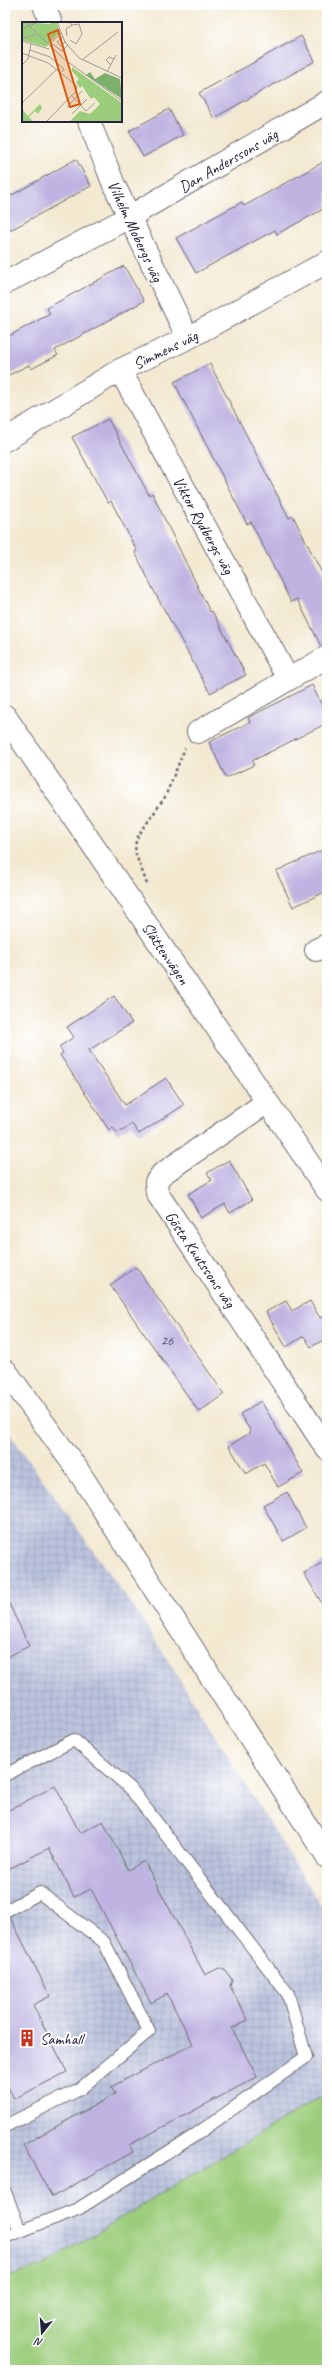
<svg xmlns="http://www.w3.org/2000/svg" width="332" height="2375" viewBox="0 0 332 2375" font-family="Caveat,sans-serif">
	<defs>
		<pattern id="industrial-grid" width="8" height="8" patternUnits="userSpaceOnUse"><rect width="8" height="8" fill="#bcc3de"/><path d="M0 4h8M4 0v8" fill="none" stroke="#a1a7bf"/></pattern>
	</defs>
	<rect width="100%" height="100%" fill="#fff"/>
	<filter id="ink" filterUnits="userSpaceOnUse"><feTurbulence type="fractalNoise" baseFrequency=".025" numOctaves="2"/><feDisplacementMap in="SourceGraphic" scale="8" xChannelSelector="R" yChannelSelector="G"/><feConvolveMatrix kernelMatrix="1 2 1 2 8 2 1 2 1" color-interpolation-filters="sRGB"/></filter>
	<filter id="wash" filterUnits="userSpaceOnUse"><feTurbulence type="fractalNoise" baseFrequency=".012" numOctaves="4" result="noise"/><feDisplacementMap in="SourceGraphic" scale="16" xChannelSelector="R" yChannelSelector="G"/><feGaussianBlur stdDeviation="0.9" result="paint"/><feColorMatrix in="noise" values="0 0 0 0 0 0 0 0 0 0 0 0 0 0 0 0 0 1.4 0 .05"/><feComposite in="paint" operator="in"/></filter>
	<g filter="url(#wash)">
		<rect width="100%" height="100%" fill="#f3e9d1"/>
		<!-- industrial -->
		<path fill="url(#industrial-grid)" d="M 5,1427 L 143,1621 L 327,1915 L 327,2093 L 42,2266 L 5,2278 Z"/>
		<!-- green -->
		<path fill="#9ccd7c" stroke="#5f785c" d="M 327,2093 L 327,2370 L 5,2370 L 5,2278 L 42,2266 Z"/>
		<g id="blocks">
			<!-- building -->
			<path fill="#beb3e1" d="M 301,36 L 315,61 L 214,118 L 199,93 Z
				M 169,109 L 183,135 L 143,157 L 129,131 Z
				M 76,159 L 91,186 L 5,233 L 5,199 Z
				M 327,160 L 327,207 L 277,234 L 275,230 L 196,273 L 176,238 L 242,202 L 244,206 Z
				M 124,266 L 144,301 L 55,350 L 58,355 L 31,369 L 29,365 L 5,377 L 5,338 L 50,314 L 47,308 Z
				M 210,364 L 289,518 L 293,516 L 327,583 L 327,645 L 321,646 L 297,599 L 291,602 L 251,522 L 247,524 L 174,382 Z
				M 108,419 L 149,495 L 152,493 L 210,612 L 212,611 L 246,675 L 210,693 L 154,591 L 135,552 L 137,551 L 111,501 L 108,503 L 72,437 Z
				M 312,685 L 327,716 L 327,723 L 252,761 L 254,765 L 226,778 L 209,742 L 250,722 L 248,718 Z
				M 327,848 L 327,891 L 293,907 L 276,871 Z
				M 114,996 L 132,1023 L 89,1050 L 125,1105 L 166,1078 L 184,1105 L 139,1134 L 132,1124 L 117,1133 L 113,1127 L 109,1130 L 60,1055 L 63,1053 L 59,1047 L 74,1037 L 67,1027 Z
				M 229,1160 L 252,1200 L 230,1213 L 225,1204 L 201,1218 L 188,1194 L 212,1180 L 207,1173 Z
				M 136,1267 L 224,1394 L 199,1412 L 110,1285 Z
				M 286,1301 L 292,1311 L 310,1301 L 320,1318 L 327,1314 L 327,1338 L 311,1347 L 304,1336 L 286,1347 L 266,1312 Z
				M 261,1401 L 303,1473 L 278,1487 L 264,1463 L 246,1474 L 229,1446 L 251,1432 L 240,1414 Z
				M 287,1492 L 306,1528 L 283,1541 L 263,1505 Z
				M 327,1560 L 327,1612 L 304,1573 Z
				M 5,1595 L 29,1646 L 5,1658 Z
				M 55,1786 L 80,1833 L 103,1821 L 128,1870 L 144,1861 L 205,1975 L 219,1968 L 226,1971 L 232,1980 L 230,1986 L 248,2020 L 232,2028 L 257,2077 L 129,2145 L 133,2152 L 52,2197 L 23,2145 L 115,2094 L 111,2087 L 193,2044 L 167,1994 L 151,2003 L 91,1889 L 74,1897 L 49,1848 L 5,1871 L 5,1812 Z
				M 10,1917 L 50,1996 L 33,2005 L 67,2072 L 14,2099 L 5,2081 L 5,1918 Z"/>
		</g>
	</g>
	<g filter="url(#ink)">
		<use href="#blocks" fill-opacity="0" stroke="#6b6870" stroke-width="1"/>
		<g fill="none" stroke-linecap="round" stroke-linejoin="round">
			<!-- service casing -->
			<g stroke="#6b6870" stroke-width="14">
				<path id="service" d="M 5,1775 L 74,1740 L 130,1788 L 288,1994 L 306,2057 L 194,2136 L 78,2209 L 5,2237
					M 5,1911 L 40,1893 L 104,1942 L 149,2031 L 80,2089 L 5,2126
					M 5,2192 L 20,2231"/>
			</g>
			<!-- minor casing -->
			<g stroke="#6b6870" stroke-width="24">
				<path id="minor" d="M 44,5 L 51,23
					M 89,121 L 114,185 L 188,338
					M 5,283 L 129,217 L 327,102
					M 120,370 L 288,679
					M 5,440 L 120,370 L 188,338 L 327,262
					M 5,716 L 327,1190
					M 198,732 L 327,657
					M 316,950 L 327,945
					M 267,1102 L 162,1174 L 156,1182 L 157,1193 L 327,1449"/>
			</g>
			<!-- secondary casing -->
			<g stroke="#6b6870" stroke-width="24">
				<path id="secondary" d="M 5,1370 L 77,1469 L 327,1857"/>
			</g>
			<!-- path -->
			<path stroke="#6b6870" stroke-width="2.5" stroke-dasharray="3 3" stroke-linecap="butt" d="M 147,884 L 136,855 L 135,845 L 138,836 L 165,797 L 185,748"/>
			<!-- service -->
			<use href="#service" stroke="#fff" stroke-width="12"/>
			<!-- minor -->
			<use href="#minor" stroke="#fff" stroke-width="22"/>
			<!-- secondary -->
			<use href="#secondary" stroke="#fff" stroke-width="22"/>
		</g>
	</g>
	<!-- icons -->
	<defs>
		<g id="building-bare" transform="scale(1.38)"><path d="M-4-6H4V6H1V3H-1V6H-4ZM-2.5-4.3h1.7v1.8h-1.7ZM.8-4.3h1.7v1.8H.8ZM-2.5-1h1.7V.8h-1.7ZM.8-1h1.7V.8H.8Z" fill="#c8321e" stroke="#fff" stroke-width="2.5" paint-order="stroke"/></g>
	</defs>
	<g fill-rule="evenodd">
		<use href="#building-bare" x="27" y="2038"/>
	</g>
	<g text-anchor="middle" stroke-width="4" stroke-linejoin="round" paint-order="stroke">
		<!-- number labels -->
		<g font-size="14" fill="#494664">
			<text x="167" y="1345">26</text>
		</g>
		<!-- street labels -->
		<g font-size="16" fill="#22223b" stroke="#fff">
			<text transform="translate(228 160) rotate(-30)" y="6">Dan Anderssons väg</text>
			<text transform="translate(136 231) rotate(65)" y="6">Vilhelm Mobergs väg</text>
			<text transform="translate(165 349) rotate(-26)" y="6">Simmens väg</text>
			<text transform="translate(204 525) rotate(61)" y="6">Viktor Rydbergs väg</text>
			<text transform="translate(166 953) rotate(56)" y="6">Slättenvägen</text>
			<text transform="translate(201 1259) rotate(56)" y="6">Gösta Knutssons väg</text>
		</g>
		<!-- poi labels -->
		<g font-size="16" fill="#22223b" stroke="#fff" text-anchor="start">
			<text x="40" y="2044">Samhall</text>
		</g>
	</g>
	<!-- overview -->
	<g transform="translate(22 22)">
		<rect width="100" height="100" fill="#f3e9d1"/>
		<path d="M 0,0 L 27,2 L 34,0 L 38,10 L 24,25 L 0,18 Z" fill="#9ccd7c"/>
		<path d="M 68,50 L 73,57 L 83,51 L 98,57 L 100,77 L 64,53 Z" fill="#7db06c"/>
		<path d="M 50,45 L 100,81 L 100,100 L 47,100 L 58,89 L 68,92 L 78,82 L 72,75 L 69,77 L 60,64 L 58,66 L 54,60 L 57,57 L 50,49 ZM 18,82 L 20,86 L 16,92 L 13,89 L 7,95 L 12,100 L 0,100 L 0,87 L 6,94 Z" fill="#9ccd7c"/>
		<path fill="none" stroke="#9f9995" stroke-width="1" d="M 3,0 L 42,37 L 100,79M 35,0 L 43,20 L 57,36 L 100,56M 47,0 L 50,3 L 57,2 L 60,12 L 54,22 L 48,18M 0,7 L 16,0M 39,11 L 29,21 L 40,29 L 46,23M 0,14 L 5,16 L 13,12M 41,14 L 35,20 L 39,24 L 43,20M 45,14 L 44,7 L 50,3M 0,19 L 27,27M 8,28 L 28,35 L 42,47 L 40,50M 0,31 L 26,41 L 55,64 L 54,69 L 24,100M 60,38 L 96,10M 0,43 L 6,37 L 9,22M 89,43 L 84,38 L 87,35 L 92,37M 85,50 L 94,33M 49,73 L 64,89 L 73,81M 0,81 L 35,47M 45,85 L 60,69M 50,92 L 65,77"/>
		<path fill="#de560e" fill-opacity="0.15" stroke="#de560e" stroke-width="2" d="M 36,8 L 58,82 L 48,85 L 26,12 Z"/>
		<rect width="100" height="100" fill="none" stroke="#22223b" stroke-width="2"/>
	</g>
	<!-- margin -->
	<rect width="332" height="2375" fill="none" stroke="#fff" stroke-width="20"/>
	<!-- north arrow -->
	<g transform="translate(42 2333) rotate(197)" stroke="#ffffff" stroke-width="3" paint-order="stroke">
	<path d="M0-3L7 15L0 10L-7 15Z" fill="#22223b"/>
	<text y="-6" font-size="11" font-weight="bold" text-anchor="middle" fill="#22223b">N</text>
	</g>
</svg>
